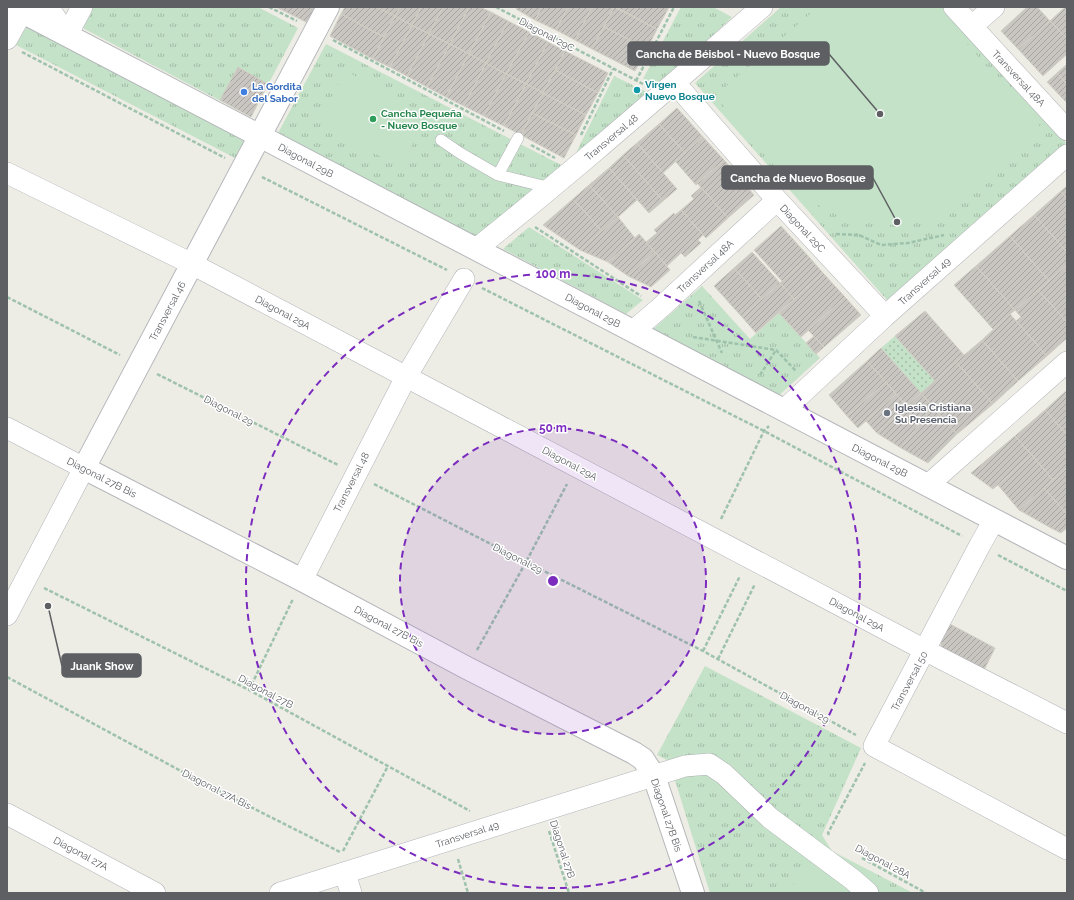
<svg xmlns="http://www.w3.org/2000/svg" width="1074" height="900" viewBox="0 0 1074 900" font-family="Raleway,sans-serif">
	<defs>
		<pattern id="grass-dots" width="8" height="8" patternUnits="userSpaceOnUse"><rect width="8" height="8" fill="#c4e2c7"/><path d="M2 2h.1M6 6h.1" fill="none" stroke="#a2baa5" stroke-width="1.8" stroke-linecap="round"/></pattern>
		<pattern id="park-tufts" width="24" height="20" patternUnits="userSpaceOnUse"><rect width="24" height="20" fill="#c4e2c7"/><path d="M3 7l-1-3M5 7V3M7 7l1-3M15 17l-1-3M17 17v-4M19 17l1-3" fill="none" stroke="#a2baa5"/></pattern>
		<pattern id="building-hatch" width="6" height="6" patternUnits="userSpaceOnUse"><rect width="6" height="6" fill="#c9c6c1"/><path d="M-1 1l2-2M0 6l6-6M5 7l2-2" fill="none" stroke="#a6a4a0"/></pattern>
	</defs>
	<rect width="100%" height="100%" fill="#edece5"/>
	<!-- grass -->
	<path fill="url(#grass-dots)" d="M 895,336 L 935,381 L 921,393 L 881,348 Z"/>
	<!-- park -->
	<path fill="url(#park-tufts)" d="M 89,7 L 258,7 L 298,28 L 251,117 L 79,26 Z
		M 681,7 L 713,7 L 732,17 L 660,87 L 643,79 Z
		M 781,7 L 946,7 L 1066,143 L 887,300 L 695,83 Z
		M 33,27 L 239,133 L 247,143 L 239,160 L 16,45 L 23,32 L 26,28 Z
		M 326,44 L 563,166 L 477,239 L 278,133 Z
		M 614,76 L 649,93 L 575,155 Z
		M 529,227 L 643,300 L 626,314 L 503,249 Z
		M 702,286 L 750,339 L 779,313 L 820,358 L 776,398 L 651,331 Z
		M 705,666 L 861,748 L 822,835 L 832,851 L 913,893 L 710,893 L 669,761 L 657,755 Z"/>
	<!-- garden -->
	<path fill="#c4e2c7" d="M 818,7 L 934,7 L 1046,133 L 974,194 L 943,213 L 916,223 L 888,225 L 856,222 L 827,211 L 809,199 L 786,179 L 715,96 Z
		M 346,71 L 428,116 L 400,167 L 317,122 Z
		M 818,860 L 851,893 L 786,893 Z"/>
	<!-- building -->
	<path fill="url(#building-hatch)" stroke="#d1cec4" d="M 276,7 L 316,7 L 308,23 Z
		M 345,7 L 377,7 L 395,16 L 384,37 L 341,14 Z
		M 377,7 L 400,7 L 395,16 Z
		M 400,7 L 421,7 L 412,25 L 395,16 Z
		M 421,7 L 443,7 L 429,34 L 412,25 Z
		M 443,7 L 469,7 L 450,44 L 429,34 Z
		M 469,7 L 480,7 L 491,12 L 469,54 L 450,44 Z
		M 517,7 L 542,7 L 535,20 L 516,9 Z
		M 542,7 L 568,7 L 556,30 L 535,20 Z
		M 568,7 L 592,7 L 575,40 L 556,30 Z
		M 592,7 L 614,7 L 592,49 L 575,40 Z
		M 614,7 L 657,29 L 647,49 L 604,27 Z
		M 616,7 L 669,7 L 657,29 Z
		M 1027,7 L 1037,7 L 1050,21 L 1018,49 L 1001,31 Z
		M 1065,7 L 1067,7 L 1067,39 L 1050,21 Z
		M 491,12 L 508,21 L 486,63 L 469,54 Z
		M 341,14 L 384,37 L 373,59 L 330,36 Z
		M 395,16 L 412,25 L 390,67 L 373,59 Z
		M 508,21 L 529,32 L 506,74 L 486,63 Z
		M 1050,21 L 1067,39 L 1067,54 L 1043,76 L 1018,49 Z
		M 412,25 L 429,34 L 407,76 L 390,67 Z
		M 604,27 L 647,49 L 635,71 L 592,49 Z
		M 529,32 L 548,42 L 526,84 L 506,74 Z
		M 429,34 L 450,44 L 427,87 L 407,76 Z
		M 548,42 L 565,51 L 543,93 L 526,84 Z
		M 450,44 L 469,54 L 446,97 L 427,87 Z
		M 565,51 L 608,73 L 598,93 L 555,70 Z
		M 469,54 L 486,63 L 464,106 L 446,97 Z
		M 486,63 L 506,74 L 484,116 L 464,106 Z
		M 1067,64 L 1067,84 L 1057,73 Z
		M 238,67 L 268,84 L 251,117 L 220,100 Z
		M 555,70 L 598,93 L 586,115 L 543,93 Z
		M 1057,73 L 1067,84 L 1067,103 L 1047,82 Z
		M 506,74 L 526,84 L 504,126 L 484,116 Z
		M 526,84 L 543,93 L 521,135 L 504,126 Z
		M 543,93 L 586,115 L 576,135 L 532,113 Z
		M 677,108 L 703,137 L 685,153 L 659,124 Z
		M 532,113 L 576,135 L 564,158 L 521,135 Z
		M 659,124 L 685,153 L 663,173 L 637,143 Z
		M 703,137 L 724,160 L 696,185 L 675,161 Z
		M 637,143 L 677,189 L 663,201 L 623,155 Z
		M 623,155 L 663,201 L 649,213 L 609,168 Z
		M 724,160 L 754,195 L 728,218 L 697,183 Z
		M 609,168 L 637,200 L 618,217 L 589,185 Z
		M 589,185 L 618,217 L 602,231 L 573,199 Z
		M 1067,186 L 1067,199 L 1061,191 Z
		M 701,187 L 728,218 L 706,238 L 681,210 L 694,199 L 691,196 Z
		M 1061,191 L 1067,199 L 1067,252 L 1034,215 Z
		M 573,199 L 602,231 L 580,250 L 543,225 Z
		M 681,210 L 703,235 L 698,240 L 701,243 L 685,257 L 681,253 L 667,266 L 646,242 L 657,233 L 654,230 L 674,213 L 675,215 Z
		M 1034,215 L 1067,252 L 1067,265 L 1049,281 L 1010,236 Z
		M 618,217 L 635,238 L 608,262 L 580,250 Z
		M 781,226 L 809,257 L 782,281 L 754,250 Z
		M 639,234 L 655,252 L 628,276 L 608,262 Z
		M 1010,236 L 1049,281 L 1015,310 L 976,266 Z
		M 655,252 L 670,270 L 651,287 L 628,276 Z
		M 752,252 L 780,283 L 762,299 L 734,268 Z
		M 809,257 L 823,273 L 794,299 L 780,283 Z
		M 1067,265 L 1066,291 L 1067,322 L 1038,290 Z
		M 976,266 L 1015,310 L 993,329 L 954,285 Z
		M 734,268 L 762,299 L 742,317 L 714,286 Z
		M 823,273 L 845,297 L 801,337 L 779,313 Z
		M 780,283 L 794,299 L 756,333 L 742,317 Z
		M 1038,290 L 1067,322 L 1067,338 L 1047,356 L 1016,321 L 1021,317 L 1015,310 Z
		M 845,297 L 861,315 L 824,347 L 808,330 Z
		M 925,311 L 964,355 L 935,381 L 895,336 Z
		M 1010,314 L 1047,356 L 1018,381 L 982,340 Z
		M 814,336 L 824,347 L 816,354 L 806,343 Z
		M 982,340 L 1018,381 L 993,404 L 956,362 Z
		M 881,348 L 921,393 L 907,406 L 867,361 Z
		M 867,361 L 886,382 L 847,416 L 829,395 Z
		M 956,362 L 993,404 L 957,434 L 921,393 Z
		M 886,382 L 896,394 L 858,428 L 847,416 Z
		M 1067,390 L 1067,435 L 1045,410 Z
		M 921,393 L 933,407 L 901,448 L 877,433 Z
		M 896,394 L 907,406 L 877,433 L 866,421 Z
		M 933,407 L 957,434 L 928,463 L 901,448 Z
		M 1045,410 L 1067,435 L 1067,468 L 1053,480 L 1015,436 Z
		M 1015,436 L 1032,455 L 993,489 L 971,473 Z
		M 1032,455 L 1053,480 L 1019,510 L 998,485 Z
		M 1065,469 L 1067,471 L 1067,514 L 1044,488 Z
		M 1044,488 L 1067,514 L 1051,528 L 1019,510 Z
		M 1067,514 L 1067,528 L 1061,533 L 1051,528 Z
		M 948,623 L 995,648 L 983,672 L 941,651 L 941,638 Z"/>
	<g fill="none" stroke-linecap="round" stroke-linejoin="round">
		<!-- lane casing -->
		<g stroke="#b2b4b8" stroke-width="12">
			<path id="lane" d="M 441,140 L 460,153 L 498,175 L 551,188
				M 498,175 L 518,138"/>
		</g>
		<!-- street casing -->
		<g stroke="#b2b4b8" stroke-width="22">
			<path id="street" d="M 48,7 L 67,35 L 82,7
				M 954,7 L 1067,130
				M 972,26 L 994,7
				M 7,39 L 22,12
				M 675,83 L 777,200 L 885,316
				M 7,173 L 192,264 L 940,658 L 1067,723
				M 476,249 C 574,171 668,88 762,7
				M 633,331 L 660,308 L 777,200
				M 784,410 L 885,316 L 1067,155
				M 7,428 L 84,468 L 7,615
				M 928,485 L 1067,362
				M 994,520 L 980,545 L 874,746 L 1067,849
				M 302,580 L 406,377 L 464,279
				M 7,814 L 155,893
				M 345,873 L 351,893
				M 280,893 L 685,766 L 709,764 L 724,774 L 770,818 L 852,879 L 868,893"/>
		</g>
		<!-- secondary casing -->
		<g stroke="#b4b6ba" stroke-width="24">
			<path id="secondary" d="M 13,7 L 1067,558
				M 328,7 L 84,468 L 302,580 L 467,668 L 634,753 L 643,759 L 654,776 L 693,893"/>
		</g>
		<!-- path -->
		<path stroke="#9ec2ac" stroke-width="2.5" stroke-dasharray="4 2" stroke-linecap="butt" d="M 269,7 L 297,21
			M 496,7 L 643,84
			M 333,40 L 504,131
			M 22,52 L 225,158
			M 636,81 L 674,7
			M 581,135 L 613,69
			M 531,145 L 555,158
			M 262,177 L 447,270
			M 535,227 L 641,296
			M 836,234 L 859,235 L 881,245 L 908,243 L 944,235
			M 482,288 L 764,431 L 962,536
			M 7,297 L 120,355
			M 699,301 L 722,353
			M 693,337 L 776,350 L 796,371
			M 157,374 L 338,465
			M 760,375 L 776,350
			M 374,484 L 526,562 L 703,651 L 856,735
			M 721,519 L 764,431 L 769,426
			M 998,555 L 1067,591
			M 44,588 L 249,690 L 470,811
			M 477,650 L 526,562 L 567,484
			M 703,651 L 740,576
			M 718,659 L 755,584
			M 7,677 L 205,784 L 340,852
			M 249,690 L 293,599
			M 549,831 L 569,893
			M 829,835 L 828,833 L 865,763
			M 343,851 L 388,766
			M 862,858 L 926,893
			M 458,859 L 468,893"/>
		<!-- lane -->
		<use href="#lane" stroke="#fff" stroke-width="11"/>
		<!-- street -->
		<use href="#street" stroke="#fff" stroke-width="21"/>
		<!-- secondary -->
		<use href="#secondary" stroke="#fff" stroke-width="22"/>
	</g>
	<!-- distance rings -->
	<circle cx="553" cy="581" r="153" fill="#7b2cbf" fill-opacity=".12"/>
	<g fill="none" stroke="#7b2cbf" stroke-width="2" stroke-dasharray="7 5">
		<circle cx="553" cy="581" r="153"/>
		<circle cx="553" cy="581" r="307"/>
	</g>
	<!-- markers -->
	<circle fill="#0f9aa8" stroke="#fff" stroke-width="1.5" cx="637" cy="90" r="4"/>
	<circle fill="#3f7fe0" stroke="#fff" stroke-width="1.5" cx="244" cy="92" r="4"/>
	<circle fill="#2e9e5b" stroke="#fff" stroke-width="1.5" cx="373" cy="119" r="4"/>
	<circle fill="#6b7280" stroke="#fff" stroke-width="1.5" cx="887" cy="413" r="4"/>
	<g text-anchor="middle" stroke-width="3" stroke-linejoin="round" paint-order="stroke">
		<!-- street labels -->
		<g font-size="10" fill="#5d5f63" stroke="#fff">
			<text transform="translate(547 34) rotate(28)" y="4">Diagonal 29C</text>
			<text transform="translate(1019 78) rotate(47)" y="4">Transversal 48A</text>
			<text transform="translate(611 137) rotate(-40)" y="4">Transversal 48</text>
			<text transform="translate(306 160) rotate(28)" y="4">Diagonal 29B</text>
			<text transform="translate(803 228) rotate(47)" y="4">Diagonal 29C</text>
			<text transform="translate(705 266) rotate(-43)" y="4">Transversal 48A</text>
			<text transform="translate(924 281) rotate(-42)" y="4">Transversal 49</text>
			<text transform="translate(593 310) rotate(28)" y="4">Diagonal 29B</text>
			<text transform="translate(167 311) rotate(-62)" y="4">Transversal 46</text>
			<text transform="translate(283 312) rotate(28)" y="4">Diagonal 29A</text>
			<text transform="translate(229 410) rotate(27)" y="4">Diagonal 29</text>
			<text transform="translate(880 460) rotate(27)" y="4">Diagonal 29B</text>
			<text transform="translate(570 463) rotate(28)" y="4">Diagonal 29A</text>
			<text transform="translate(102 477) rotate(27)" y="4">Diagonal 27B Bis</text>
			<text transform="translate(351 482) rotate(-63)" y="4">Transversal 48</text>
			<text transform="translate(518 558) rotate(27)" y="4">Diagonal 29</text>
			<text transform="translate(857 614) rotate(28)" y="4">Diagonal 29A</text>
			<text transform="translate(389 626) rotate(28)" y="4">Diagonal 27B Bis</text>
			<text transform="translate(909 681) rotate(-62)" y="4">Transversal 50</text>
			<text transform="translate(266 691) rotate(28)" y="4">Diagonal 27B</text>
			<text transform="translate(805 707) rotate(29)" y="4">Diagonal 29</text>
			<text transform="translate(217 789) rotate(27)" y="4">Diagonal 27A Bis</text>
			<text transform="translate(667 815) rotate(71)" y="4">Diagonal 27B Bis</text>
			<text transform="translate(467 834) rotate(-18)" y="4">Transversal 49</text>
			<text transform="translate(563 849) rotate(72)" y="4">Diagonal 27B</text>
			<text transform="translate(81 853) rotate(28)" y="4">Diagonal 27A</text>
			<text transform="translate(883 861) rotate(28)" y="4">Diagonal 28A</text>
		</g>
		<!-- culture labels -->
		<g font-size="10" font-weight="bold" fill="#0d838f" stroke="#fff" text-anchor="start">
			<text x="645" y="88">Virgen<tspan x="645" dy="12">Nuevo Bosque</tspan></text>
		</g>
		<!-- shop labels -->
		<g font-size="10" font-weight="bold" fill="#366cbe" stroke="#fff" text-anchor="start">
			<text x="252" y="90">La Gordita<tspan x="252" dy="12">del Sabor</tspan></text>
		</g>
		<!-- leisure labels -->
		<g font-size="10" font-weight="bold" fill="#27864d" stroke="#fff" text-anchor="start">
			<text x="381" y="117">Cancha Pequeña<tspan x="381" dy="12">- Nuevo Bosque</tspan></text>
		</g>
		<!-- worship labels -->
		<g font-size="10" font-weight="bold" fill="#5b616d" stroke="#fff" text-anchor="start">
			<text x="895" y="411">Iglesia Cristiana<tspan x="895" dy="12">Su Presencia</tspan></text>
		</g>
	</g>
	<circle cx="553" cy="581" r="6" fill="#7b2cbf" stroke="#fff" stroke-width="2"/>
	<g font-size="12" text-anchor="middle" font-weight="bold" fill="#7b2cbf" stroke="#fff" stroke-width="3" stroke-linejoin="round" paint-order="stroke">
		<text x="553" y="278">100 m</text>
		<text x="553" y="432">50 m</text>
	</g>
	<!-- callouts -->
	<path fill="none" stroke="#5d5f63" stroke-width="1.5" d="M880 114L829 54M897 222L873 178M48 606L62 666"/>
	<g fill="#5d5f63" stroke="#fff" stroke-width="1.5">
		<circle cx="880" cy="114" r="4"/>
		<circle cx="897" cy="222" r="4"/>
		<circle cx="48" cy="606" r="4"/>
	</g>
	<g fill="#5d5f63" stroke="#5d5f63" stroke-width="1.5">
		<rect x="628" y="42" width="201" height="23" rx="4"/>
		<rect x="722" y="166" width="151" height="23" rx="4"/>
		<rect x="62" y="654" width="79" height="23" rx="4"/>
	</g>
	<g font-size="11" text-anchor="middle" font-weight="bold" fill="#fff">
		<text x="728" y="58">Cancha de Béisbol - Nuevo Bosque</text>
		<text x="798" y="182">Cancha de Nuevo Bosque</text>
		<text x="102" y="670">Juank Show</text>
	</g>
	<!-- border -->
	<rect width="1074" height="900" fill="none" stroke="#5d5f63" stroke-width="16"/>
</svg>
